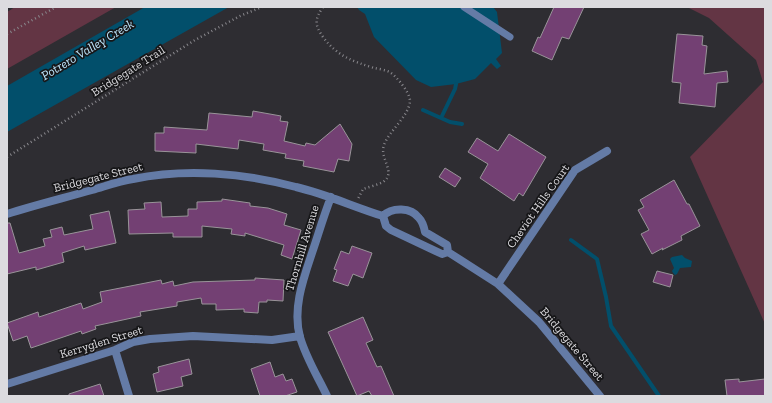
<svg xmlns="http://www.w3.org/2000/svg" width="772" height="403" viewBox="0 0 772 403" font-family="'Zilla Slab',serif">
	<rect width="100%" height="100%" fill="#2e2d32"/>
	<!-- green -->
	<path fill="#633544" d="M 15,7 L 116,7 L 7,69 L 7,12 Z
		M 687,7 L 765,7 L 765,324 L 690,157 L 763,82 L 756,60 L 709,18 Z"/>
	<!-- water -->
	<path fill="#024f6b" d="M 145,7 L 229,7 L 7,132 L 7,86 Z
		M 357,7 L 493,7 L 497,12 L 502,53 L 496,59 L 501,66 L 497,69 L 491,63 L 475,79 L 456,84 L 431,87 L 416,80 L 374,37 L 365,14 L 359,10 Z
		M 682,255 L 685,258 L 692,261 L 691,267 L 680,268 L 677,274 L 675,275 L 673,273 L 672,271 L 674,268 L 670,259 L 672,257 Z"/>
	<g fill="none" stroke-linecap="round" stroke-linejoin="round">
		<!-- stream -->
		<path stroke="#024f6b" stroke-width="4" d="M 423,110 L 450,122 L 462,124
			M 441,118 L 455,89 L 456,84
			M 571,240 L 597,259 L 606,297 L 611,326 L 659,396"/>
	</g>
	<!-- building -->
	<path fill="#734073" stroke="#999499" d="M 554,7 L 584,7 L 569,39 L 562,37 L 552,60 L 532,51 L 538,37 L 540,38 Z
		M 677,34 L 703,36 L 702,45 L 707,46 L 704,74 L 727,71 L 728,82 L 717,83 L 715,107 L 679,103 L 681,83 L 672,82 Z
		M 253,111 L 281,116 L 280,121 L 288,122 L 284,141 L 305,146 L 306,143 L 315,145 L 340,124 L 352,144 L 349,161 L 338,159 L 334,172 L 303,166 L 304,161 L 285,158 L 286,154 L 263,150 L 264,144 L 239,140 L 238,149 L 196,144 L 196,153 L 155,151 L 155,133 L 164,133 L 164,127 L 207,130 L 209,113 L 252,117 Z
		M 509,134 L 546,157 L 523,196 L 519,193 L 514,201 L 480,178 L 488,164 L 468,152 L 477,138 L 498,151 Z
		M 445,168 L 461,178 L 455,187 L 439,177 Z
		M 674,180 L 687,204 L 689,204 L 700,226 L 681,236 L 682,240 L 662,250 L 663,248 L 652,254 L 641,234 L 649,230 L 638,210 L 644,207 L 640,200 Z
		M 222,199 L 250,203 L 250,206 L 268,208 L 287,214 L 284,225 L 301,230 L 292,259 L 281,255 L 284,245 L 245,233 L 245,236 L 231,234 L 232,229 L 202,226 L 202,237 L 173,237 L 173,233 L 129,234 L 128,210 L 145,209 L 144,203 L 161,202 L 162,217 L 188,216 L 188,209 L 197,209 L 197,202 L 222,201 Z
		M 109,211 L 116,243 L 85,250 L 84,246 L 62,253 L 64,262 L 36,270 L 36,267 L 7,274 L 7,223 L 10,223 L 19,253 L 45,246 L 43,239 L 52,237 L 50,230 L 62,227 L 64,235 L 93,229 L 90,215 Z
		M 352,246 L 372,253 L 363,278 L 353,274 L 348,286 L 333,281 L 337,270 L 334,269 L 341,251 L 349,254 Z
		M 657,271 L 673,275 L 670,287 L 653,282 Z
		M 255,278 L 284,280 L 283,301 L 267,300 L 267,302 L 259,302 L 258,313 L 244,312 L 244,309 L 216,310 L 216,304 L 202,304 L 201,298 L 177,302 L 177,306 L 140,312 L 141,316 L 95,326 L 96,329 L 82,334 L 81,331 L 31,348 L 27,336 L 13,341 L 7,323 L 38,312 L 39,317 L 81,303 L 83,309 L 102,302 L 100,292 L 161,280 L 162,284 L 173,281 L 174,286 L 193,282 L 255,280 Z
		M 363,317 L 373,340 L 366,343 L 377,367 L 381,366 L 394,396 L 372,396 L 369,391 L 357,396 L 328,332 Z
		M 189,359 L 192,374 L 181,377 L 183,386 L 157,392 L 153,374 L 159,372 L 158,367 Z
		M 270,362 L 275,377 L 283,374 L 286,381 L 292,379 L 297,392 L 285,396 L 260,396 L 251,369 Z
		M 739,379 L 739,382 L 765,379 L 765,396 L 727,396 L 725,380 Z
		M 100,384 L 104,396 L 69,396 L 69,394 Z"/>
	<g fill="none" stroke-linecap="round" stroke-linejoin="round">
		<!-- path -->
		<path stroke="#89888d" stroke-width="2.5" stroke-dasharray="1 3" stroke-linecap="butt" d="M 323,7 C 315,19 314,24 323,37 C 337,56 352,61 374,68 C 379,69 387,70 391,73 C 398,78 410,93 410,101 C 409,116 389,131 384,145 C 379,158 397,173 383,182 C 377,185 369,187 363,189 L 358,199
			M 7,34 L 56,7
			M 7,157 L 195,40 L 240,16 L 262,7"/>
		<!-- lane -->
		<path stroke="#647ba6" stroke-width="7" d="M 464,7 L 510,37"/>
		<!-- street -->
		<path stroke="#647ba6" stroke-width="8" d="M 7,214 C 35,205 64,198 92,190 C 106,186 119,181 133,179 C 186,168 244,173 296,187 C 326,194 354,207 383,216
			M 383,216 C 392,207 411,207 419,218 C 423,222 424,227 425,232 L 447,245 L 448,252 L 498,284 L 539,322 L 600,396
			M 383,216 L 386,226 L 391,230 L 442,254 L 448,252
			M 498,284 L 575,170 L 607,151
			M 115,350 L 129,396
			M 7,384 L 115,350 L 133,342 L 150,339 L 193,336 L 272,340 L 300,336
			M 327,396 C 318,377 306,358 300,337 C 292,308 304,277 313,250 C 319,232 324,215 331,197"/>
	</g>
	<g text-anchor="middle" stroke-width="3.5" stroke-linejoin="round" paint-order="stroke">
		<!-- street labels -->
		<g font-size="12" fill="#dcdbdf" stroke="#161618">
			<text transform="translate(128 71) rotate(-32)" y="4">Bridgegate Trail</text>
			<text transform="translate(98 177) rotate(-14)" y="4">Bridgegate Street</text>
			<text transform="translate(538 206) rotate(-55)" y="4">Cheviot Hills Court</text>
			<text transform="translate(302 248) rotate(-73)" y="4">Thornhill Avenue</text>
			<text transform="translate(101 342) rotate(-17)" y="4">Kerryglen Street</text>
			<text transform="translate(572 344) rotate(50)" y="4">Bridgegate Street</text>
		</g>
		<!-- water labels -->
		<g font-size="13" font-style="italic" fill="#bee7fd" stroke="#161618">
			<text transform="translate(87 49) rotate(-31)" y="5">Potrero Valley Creek</text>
		</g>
	</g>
	<!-- border -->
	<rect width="772" height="403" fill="none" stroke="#dcdbdf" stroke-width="16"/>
</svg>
